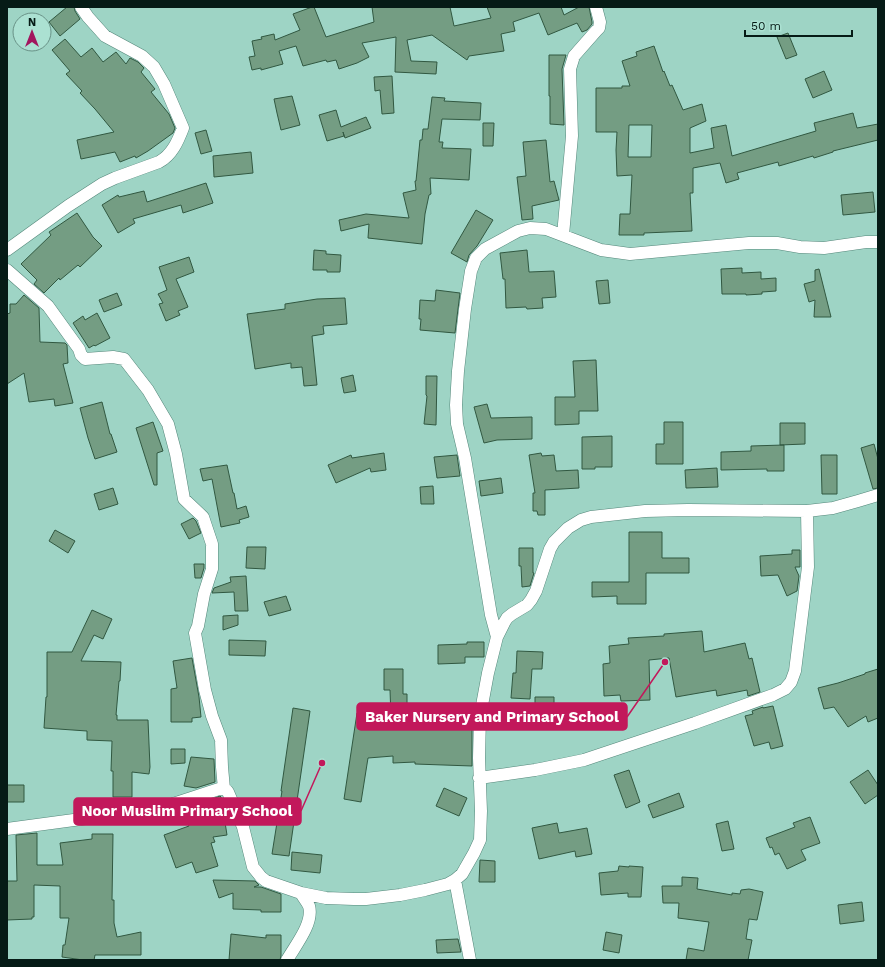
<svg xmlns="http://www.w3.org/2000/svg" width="885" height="967" viewBox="0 0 885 967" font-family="'Work Sans',sans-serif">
	<rect width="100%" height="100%" fill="#9ed4c5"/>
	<!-- building -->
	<path fill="#749d83" stroke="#315841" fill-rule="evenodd" d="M 67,7 L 74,7 L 75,11 L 80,19 L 60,36 L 49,22 Z
		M 312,7 L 314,7 L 326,37 L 374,22 L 372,7 L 450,7 L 454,26 L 491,18 L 487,7 L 561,7 L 564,15 L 579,7 L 589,7 L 592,22 L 592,24 L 587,30 L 582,32 L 577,23 L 548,35 L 539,13 L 513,22 L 515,31 L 501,34 L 504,51 L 469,56 L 467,60 L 432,35 L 407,40 L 411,61 L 437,62 L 436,74 L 395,72 L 396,37 L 362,43 L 369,57 L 357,63 L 339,69 L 336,60 L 327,62 L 326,60 L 303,66 L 296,46 L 279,51 L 283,64 L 261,70 L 261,68 L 252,70 L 249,57 L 255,56 L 252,41 L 262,39 L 261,37 L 274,34 L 275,40 L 300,30 L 293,14 Z
		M 788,33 L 797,55 L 786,59 L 777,37 Z
		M 65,39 L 81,57 L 92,48 L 103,62 L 116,52 L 126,64 L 130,58 L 138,62 L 144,68 L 141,72 L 155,89 L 151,92 L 169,114 L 175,128 L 173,133 L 148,151 L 136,158 L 135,156 L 120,162 L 115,152 L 81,159 L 77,140 L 114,132 L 95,109 L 80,93 L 82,91 L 66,74 L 70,71 L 52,50 Z
		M 654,46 L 663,72 L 664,71 L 670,86 L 672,85 L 683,110 L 702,104 L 706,121 L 690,128 L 690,153 L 714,148 L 711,128 L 726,125 L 732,156 L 816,131 L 814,123 L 853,113 L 857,128 L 878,124 L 878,140 L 833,151 L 833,152 L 814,158 L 813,156 L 779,166 L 778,162 L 737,173 L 739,179 L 726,183 L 720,163 L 693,168 L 693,193 L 690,193 L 692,231 L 644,233 L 644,235 L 619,235 L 620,214 L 630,214 L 632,175 L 617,176 L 616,150 L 617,132 L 596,132 L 596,88 L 622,88 L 622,86 L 630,86 L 622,61 L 637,56 L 636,52 ZM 629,125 L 652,125 L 651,157 L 628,157 Z
		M 549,55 L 566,55 L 562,69 L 564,125 L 550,124 L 550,96 L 549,96 Z
		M 824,71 L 832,90 L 813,98 L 805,79 Z
		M 392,76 L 394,113 L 382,114 L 380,90 L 375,91 L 374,77 Z
		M 292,96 L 300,125 L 281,130 L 277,113 L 274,99 Z
		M 432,97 L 445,98 L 444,101 L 481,103 L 480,120 L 442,119 L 439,142 L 443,142 L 442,148 L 471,149 L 469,180 L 430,178 L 431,194 L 429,195 L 425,214 L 422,244 L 368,238 L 369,224 L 341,231 L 339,220 L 366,214 L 409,218 L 403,193 L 416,190 L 415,181 L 416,181 L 420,140 L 422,140 L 423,129 L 428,129 Z
		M 336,110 L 341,127 L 366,117 L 371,128 L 345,138 L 343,132 L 344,136 L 327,141 L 319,115 Z
		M 483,123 L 494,123 L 493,146 L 483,146 Z
		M 206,130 L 212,151 L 201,154 L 195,133 Z
		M 546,140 L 550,182 L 554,181 L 559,200 L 532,206 L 533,219 L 522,220 L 517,177 L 526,176 L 523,142 Z
		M 251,152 L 253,173 L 214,177 L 213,156 Z
		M 206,183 L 213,203 L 183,213 L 181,205 L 133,219 L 135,223 L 118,233 L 102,205 L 118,195 L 119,197 L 144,191 L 147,202 Z
		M 873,192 L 875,212 L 843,215 L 841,195 Z
		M 476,210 L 493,220 L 477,246 L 469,255 L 467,262 L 451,253 Z
		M 77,213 L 93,237 L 102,246 L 80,267 L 78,265 L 60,280 L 59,278 L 44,293 L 34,284 L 37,280 L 21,264 L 51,235 L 49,232 Z
		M 314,250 L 326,251 L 326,254 L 341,255 L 340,272 L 327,272 L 327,270 L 313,270 Z
		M 527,250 L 529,272 L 554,271 L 556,297 L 542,298 L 543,308 L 527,309 L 526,307 L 506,308 L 505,279 L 503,279 L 500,253 Z
		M 189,257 L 194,272 L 176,279 L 188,307 L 178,311 L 180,315 L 166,321 L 159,304 L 163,303 L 158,294 L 167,290 L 159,267 Z
		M 742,268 L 742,273 L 761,272 L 761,279 L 776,278 L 776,291 L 762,292 L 762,294 L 746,295 L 746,294 L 722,294 L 721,269 Z
		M 819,269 L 831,317 L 814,317 L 815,300 L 809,302 L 804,284 L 815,281 L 815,270 Z
		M 608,280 L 610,303 L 599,304 L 596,281 Z
		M 436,290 L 460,293 L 455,333 L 420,330 L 421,319 L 419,319 L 420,300 L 435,301 Z
		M 117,293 L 122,305 L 104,312 L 99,300 Z
		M 24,295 L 39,308 L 40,342 L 65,343 L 67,345 L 68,363 L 63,364 L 73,403 L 55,406 L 54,399 L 29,402 L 24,373 L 7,384 L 7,314 L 10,313 L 10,304 L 16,304 Z
		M 345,298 L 347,324 L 323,326 L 324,334 L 312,336 L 317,385 L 304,386 L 302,367 L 291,368 L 291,363 L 255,369 L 247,314 L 285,309 L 285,304 L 317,299 Z
		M 97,313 L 110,338 L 95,346 L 94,345 L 89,348 L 73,323 L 83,316 L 85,320 Z
		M 596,360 L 598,411 L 579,411 L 579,424 L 555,425 L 555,397 L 575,397 L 573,361 Z
		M 353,375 L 356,391 L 344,393 L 341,378 Z
		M 426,376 L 437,376 L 436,425 L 424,424 L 427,396 L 426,395 Z
		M 102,402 L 110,434 L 111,434 L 117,452 L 95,459 L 88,438 L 80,408 Z
		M 487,404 L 491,418 L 532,417 L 532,439 L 497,440 L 484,443 L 474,407 Z
		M 153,422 L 163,451 L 157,453 L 157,485 L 154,485 L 136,428 Z
		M 664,422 L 683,422 L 683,464 L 656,464 L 656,444 L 664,444 Z
		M 780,423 L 805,423 L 805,444 L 780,445 Z
		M 612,436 L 612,467 L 595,467 L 595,469 L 582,469 L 582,437 Z
		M 874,444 L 878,459 L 878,488 L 873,489 L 861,448 Z
		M 784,445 L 784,471 L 767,471 L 767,469 L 721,470 L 721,452 L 751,451 L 751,446 Z
		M 384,453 L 386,470 L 371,472 L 370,468 L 336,483 L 328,465 L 351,455 L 352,458 Z
		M 541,453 L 542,456 L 554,455 L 556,471 L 578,470 L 579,488 L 545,490 L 545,515 L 538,515 L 537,511 L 533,511 L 533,493 L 535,493 L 529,455 Z
		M 457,455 L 460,476 L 437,478 L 434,457 Z
		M 821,455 L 837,455 L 837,494 L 822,494 Z
		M 227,465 L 233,493 L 234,493 L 237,509 L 246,506 L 249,517 L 239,520 L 240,523 L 221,527 L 212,479 L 203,481 L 200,469 Z
		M 717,468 L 718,487 L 686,488 L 685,470 Z
		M 501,478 L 503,493 L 481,496 L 479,481 Z
		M 433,486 L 434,504 L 421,504 L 420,487 Z
		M 113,488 L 118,504 L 99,510 L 94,494 Z
		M 193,518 L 196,521 L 201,533 L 189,539 L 181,524 Z
		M 55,530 L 75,541 L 68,553 L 49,541 Z
		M 629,532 L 662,532 L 662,558 L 689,558 L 689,573 L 646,573 L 646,604 L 617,604 L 617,596 L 592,597 L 592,582 L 629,582 Z
		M 247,547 L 266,547 L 265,569 L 246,568 Z
		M 519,548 L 533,548 L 533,573 L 534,573 L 530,586 L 522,587 L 521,566 L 519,566 Z
		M 792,550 L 800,550 L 800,567 L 795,567 L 799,576 L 797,591 L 787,596 L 778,575 L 761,576 L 760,556 L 792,554 Z
		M 194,564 L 204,564 L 204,568 L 201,578 L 195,578 Z
		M 246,576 L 248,611 L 235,611 L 234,592 L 212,593 L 214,588 L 231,582 L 230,577 Z
		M 286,596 L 291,610 L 269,616 L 264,602 Z
		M 92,610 L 112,619 L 103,639 L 94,635 L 81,661 L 121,662 L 120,681 L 119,681 L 116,715 L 117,715 L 117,720 L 148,720 L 150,767 L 149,774 L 132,772 L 132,797 L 113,797 L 113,771 L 111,771 L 112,741 L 87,740 L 87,731 L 44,728 L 46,697 L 47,697 L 47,652 L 72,652 Z
		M 238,615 L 238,625 L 223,630 L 223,616 Z
		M 702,631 L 704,652 L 745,643 L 749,659 L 752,658 L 760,692 L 748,696 L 747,690 L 717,696 L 716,690 L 676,697 L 669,658 L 649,660 L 650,700 L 621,701 L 620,695 L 604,696 L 603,664 L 610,663 L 609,646 L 629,644 L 628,638 L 664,636 L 664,634 Z
		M 229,640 L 266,641 L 265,656 L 229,655 Z
		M 467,642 L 484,642 L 484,657 L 465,657 L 465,663 L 438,664 L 438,645 L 467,644 Z
		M 517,651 L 543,652 L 542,669 L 532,669 L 530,699 L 511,698 L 513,673 L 516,673 Z
		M 192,658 L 199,697 L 201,717 L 192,718 L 192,722 L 171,722 L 171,689 L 177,688 L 173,661 Z
		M 384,669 L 403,669 L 403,694 L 407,694 L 407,718 L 472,716 L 472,766 L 415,764 L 415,762 L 393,763 L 393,756 L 368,758 L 361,802 L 344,799 L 357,713 L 391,717 L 390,690 L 384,690 Z
		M 878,669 L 878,718 L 868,722 L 866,716 L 848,727 L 834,707 L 824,709 L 818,688 L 838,683 L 865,674 L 865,673 Z
		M 535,697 L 554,697 L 554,711 L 535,711 Z
		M 773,706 L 783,746 L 771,749 L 769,742 L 754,746 L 745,716 L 753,714 L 752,711 L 763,707 L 763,708 Z
		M 293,708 L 310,711 L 289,856 L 272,854 L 282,791 L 281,791 Z
		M 171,749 L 185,749 L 185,763 L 171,764 Z
		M 191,757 L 214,759 L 215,782 L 196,788 L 184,786 Z
		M 629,770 L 640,802 L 626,808 L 614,775 Z
		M 868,770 L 878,785 L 878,795 L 865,804 L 850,782 Z
		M 7,785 L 24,785 L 24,802 L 7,802 Z
		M 444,788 L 467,798 L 459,816 L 436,806 Z
		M 679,793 L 684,807 L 653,818 L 648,805 Z
		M 220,796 L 221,797 L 227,835 L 213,837 L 215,842 L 211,843 L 218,866 L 196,873 L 192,862 L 176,868 L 164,835 L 189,826 L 186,820 L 211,811 L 210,800 Z
		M 810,817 L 820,843 L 801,850 L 806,860 L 787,869 L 779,853 L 775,855 L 772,847 L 770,848 L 766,838 L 795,827 L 793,823 Z
		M 728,821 L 734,849 L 722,851 L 716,824 Z
		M 557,823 L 559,833 L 587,828 L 592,854 L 576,857 L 575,851 L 539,859 L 532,828 Z
		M 37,833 L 37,865 L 63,865 L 60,843 L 92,839 L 92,834 L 113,834 L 112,900 L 114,900 L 114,923 L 117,937 L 141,932 L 141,955 L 95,955 L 94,960 L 83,960 L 62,957 L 63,945 L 65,945 L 69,918 L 60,918 L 60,886 L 34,885 L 34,917 L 32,917 L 32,919 L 7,920 L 7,881 L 17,881 L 16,835 Z
		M 292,852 L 322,855 L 320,873 L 291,870 Z
		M 480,860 L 495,861 L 495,882 L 479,882 Z
		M 619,866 L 629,867 L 629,866 L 643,867 L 641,897 L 628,897 L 628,893 L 601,895 L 599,873 L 618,871 Z
		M 682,877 L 698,878 L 697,889 L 732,895 L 732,893 L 740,894 L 741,890 L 749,889 L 763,892 L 757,920 L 749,919 L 746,939 L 752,940 L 748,960 L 686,960 L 688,948 L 704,951 L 709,922 L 678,918 L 679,903 L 663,903 L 662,886 L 682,886 Z
		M 213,880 L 255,881 L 259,885 L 254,887 L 261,887 L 281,894 L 281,912 L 261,912 L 261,910 L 233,909 L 233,893 L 219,898 Z
		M 862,902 L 864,921 L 840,924 L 838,905 Z
		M 606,932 L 622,935 L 619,953 L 603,950 Z
		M 231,934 L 266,938 L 266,935 L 281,935 L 281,956 L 280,960 L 229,960 Z
		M 458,939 L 461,952 L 437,953 L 436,940 Z"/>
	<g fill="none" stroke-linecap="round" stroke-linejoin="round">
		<!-- street casing -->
		<g stroke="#54877a" stroke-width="13">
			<path id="street" d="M 563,235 L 572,136 L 570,69 L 574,56 L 596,31 L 599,28 L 600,22 L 596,7
				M 7,250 L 68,206 L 102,184 L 115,178 L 159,162 C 172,155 178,141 183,128 L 164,84 L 154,67 L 142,56 L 105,36 L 88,17 L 81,7
				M 7,270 L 48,306 L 79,349 L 81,355 L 85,359 L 113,357 L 124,359 L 148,390 L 168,424 L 176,454 L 184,499 L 203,517 L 212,544 L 212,569 L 204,594 L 198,626 L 195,633 L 205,690 L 212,716 L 221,740 L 222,767 L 224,789
				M 497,637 L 491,615 L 465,458 L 457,424 L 456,405 L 458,371 L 465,309 L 471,271 L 476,258 L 485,249 L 518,231 L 530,228 L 546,229 L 601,250 L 630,254 L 749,243 L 777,243 L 800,247 L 824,248 L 866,242 L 878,242
				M 479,778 L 535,770 L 584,760 L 695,723 L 773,695 L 785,689 L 791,682 L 795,671 L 808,567 L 807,511
				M 7,829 L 148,810 L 173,804 L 219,789 C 223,789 226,789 228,792 L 243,827 L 253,867 L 261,877 L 266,881 L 301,893 L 326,898 L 354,899 L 366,899 L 400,895 L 425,890 L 448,884 L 455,880 L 462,874 L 474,853 L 480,840 L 481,811 L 479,758 L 480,716 L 488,673 L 497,637 L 504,623 L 507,618 L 512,614 L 527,605 L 531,600 L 536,591 L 550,549 L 554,542 L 568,528 L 581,520 L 591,517 L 645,511 L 688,510 L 807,511 L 833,508 L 858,501 L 878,495
				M 455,880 L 470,960
				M 287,960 C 295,946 314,923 309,906 C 307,902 303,897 301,893"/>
		</g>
		<!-- street -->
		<use href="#street" stroke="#fff" stroke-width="12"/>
	</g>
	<!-- callouts -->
	<path fill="none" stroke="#c2185b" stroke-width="1.5" d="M665 662L627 717M322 763L301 811"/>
	<g fill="#c2185b" stroke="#abe1d2" stroke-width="1.5">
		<circle cx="665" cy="662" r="4"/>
		<circle cx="322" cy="763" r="4"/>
	</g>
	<g fill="#c2185b" stroke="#c2185b" stroke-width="1.5">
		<rect x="357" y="703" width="270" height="27" rx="4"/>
		<rect x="74" y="798" width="227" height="27" rx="4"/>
	</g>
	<g font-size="15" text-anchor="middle" font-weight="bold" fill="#fff">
		<text x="492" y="722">Baker Nursery and Primary School</text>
		<text x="187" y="816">Noor Muslim Primary School</text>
	</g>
	<!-- border -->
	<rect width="885" height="967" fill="none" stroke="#061b16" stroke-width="16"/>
	<!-- north arrow -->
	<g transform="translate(32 32)"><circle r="19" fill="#abe1d2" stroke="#699287"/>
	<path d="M0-3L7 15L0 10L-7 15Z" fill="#a2165e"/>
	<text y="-6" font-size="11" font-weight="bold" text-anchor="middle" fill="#061b16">N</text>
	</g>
	<!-- scale -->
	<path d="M745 30v6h107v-6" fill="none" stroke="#061b16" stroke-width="2"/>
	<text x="751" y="30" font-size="12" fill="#061b16" stroke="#abe1d2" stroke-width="3" paint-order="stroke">50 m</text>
</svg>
